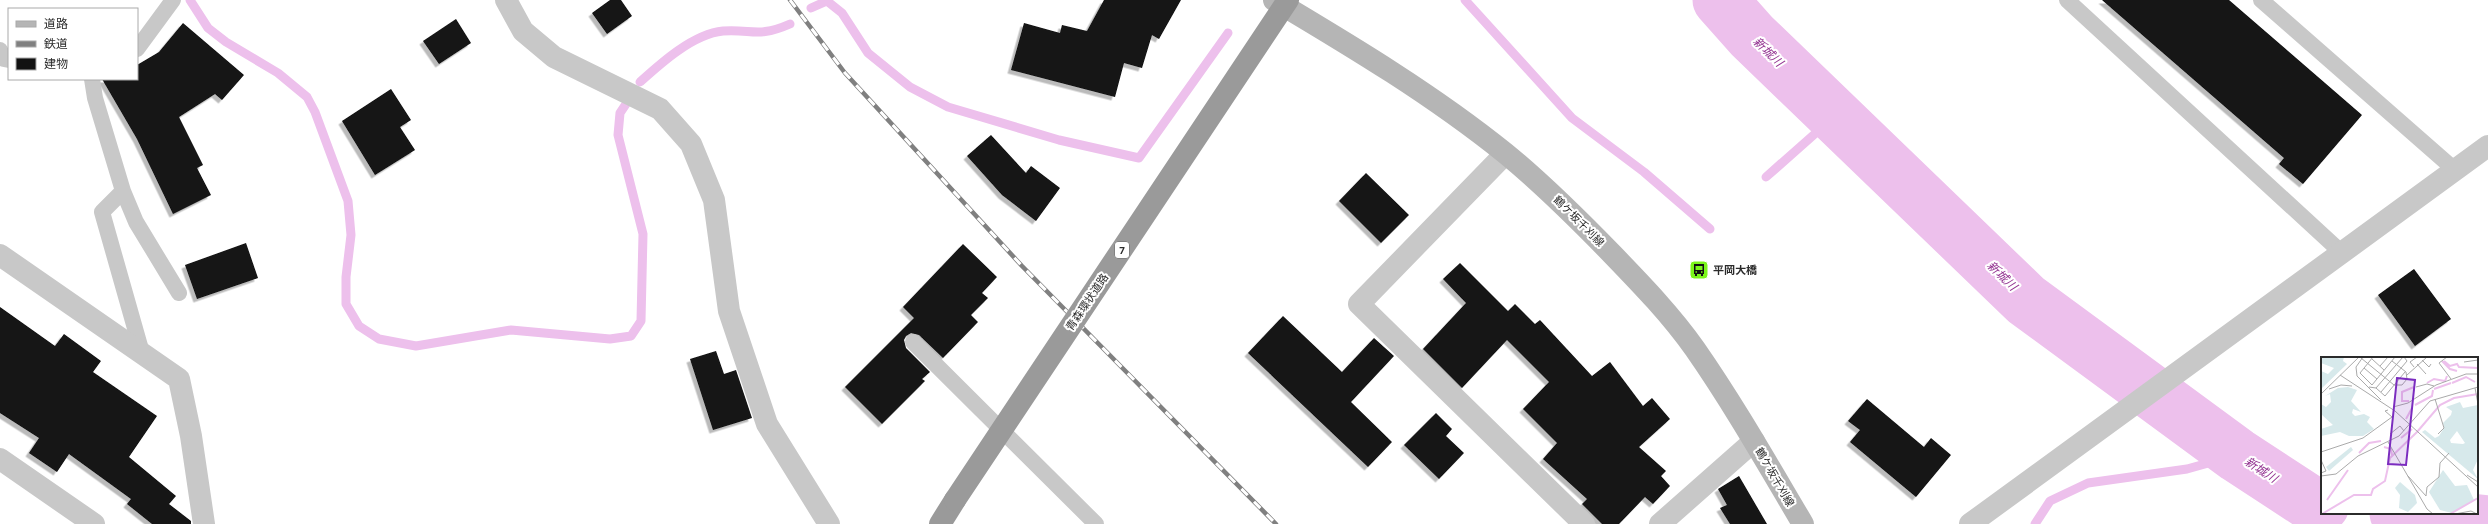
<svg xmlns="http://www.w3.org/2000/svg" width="2488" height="524" viewBox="0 0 2488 524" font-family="Figtree,'Noto Sans JP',sans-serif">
	<defs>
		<filter id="shadow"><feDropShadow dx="-3.5" dy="3.5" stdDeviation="0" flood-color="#0004"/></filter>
	</defs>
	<rect width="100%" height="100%" fill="#fff"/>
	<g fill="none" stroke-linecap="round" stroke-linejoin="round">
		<!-- stream -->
		<path stroke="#edc0ec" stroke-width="9" d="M 190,0 L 208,28 L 226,42 L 278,73 L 307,97 L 315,112 L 348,201 L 351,235 L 346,277 L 346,304 L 359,326 L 379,339 L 416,346 L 511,330 L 610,339 L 631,336 L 641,321 L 643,234 L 618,135 L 620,113 L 626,104
			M 1465,0 L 1572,118 L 1644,172 L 1710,229
			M 811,8 L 827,1 L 842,13 L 868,53 L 910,87 L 948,107 L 1059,140 L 1139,158 L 1228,33
			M 640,82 C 661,63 693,34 723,31 C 753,29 758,38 790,24
			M 1766,177 L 1835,116
			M 2035,524 L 2050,501 L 2088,483 L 2187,469 L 2237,455"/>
		<!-- river -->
		<path stroke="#edc0ec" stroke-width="55" d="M 1720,0 L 1752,36 L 2026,300 L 2237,455 L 2312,504 L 2322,505
			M 2397,513 L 2488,523"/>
	</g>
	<!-- building -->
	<path fill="#121212" filter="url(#shadow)" d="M 610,0 L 621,0 L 632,16 L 607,34 L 592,13 Z
		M 1104,0 L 1181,0 L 1159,39 L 1152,35 L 1142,68 L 1124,63 L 1115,97 L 1011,70 L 1024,23 L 1060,33 L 1062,25 L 1087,31 Z
		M 2102,0 L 2229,0 L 2362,115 L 2303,184 L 2279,164 L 2284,158 Z
		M 456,19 L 471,43 L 439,64 L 423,41 Z
		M 183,23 L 244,75 L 222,100 L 215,94 L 179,117 L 203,165 L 197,168 L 211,195 L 173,214 L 137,139 L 102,79 L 137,79 L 137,65 L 159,52 Z
		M 391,89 L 411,120 L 400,127 L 415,150 L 375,175 L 342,121 Z
		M 991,135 L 1026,173 L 1031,166 L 1060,188 L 1036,221 L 1002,195 L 967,156 Z
		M 1366,173 L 1409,215 L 1381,243 L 1339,201 Z
		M 246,243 L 258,278 L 197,299 L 185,265 Z
		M 963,244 L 997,277 L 982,293 L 988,298 L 971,315 L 978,322 L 943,358 L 919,335 L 911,333 L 906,336 L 904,340 L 906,348 L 930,372 L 922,379 L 925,381 L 882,424 L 845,387 L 914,318 L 903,307 Z
		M 1460,263 L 1508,311 L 1515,304 L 1535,324 L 1540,320 L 1592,376 L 1610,362 L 1643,406 L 1652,398 L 1670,419 L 1639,447 L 1666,471 L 1661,476 L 1670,486 L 1653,504 L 1645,497 L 1619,524 L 1602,524 L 1582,504 L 1587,499 L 1543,459 L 1557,443 L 1523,409 L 1549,382 L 1507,340 L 1462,388 L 1423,349 L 1466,303 L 1443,279 Z
		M 2414,269 L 2451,319 L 2415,346 L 2378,295 Z
		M 0,307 L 55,346 L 64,334 L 101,361 L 93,372 L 157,416 L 129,457 L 176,496 L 169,504 L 191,521 L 191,524 L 152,524 L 127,504 L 131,499 L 69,454 L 57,472 L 29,453 L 39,438 L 0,413 Z
		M 1283,316 L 1342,372 L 1374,338 L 1394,356 L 1351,402 L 1392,442 L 1368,467 L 1248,353 Z
		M 716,351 L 724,374 L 736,370 L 752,418 L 713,430 L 690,359 Z
		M 1867,399 L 1924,447 L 1931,438 L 1951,455 L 1916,497 L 1850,442 L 1860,430 L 1848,421 Z
		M 1436,413 L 1452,429 L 1446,436 L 1464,453 L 1439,479 L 1404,445 Z
		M 1739,476 L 1767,524 L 1730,524 L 1720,508 L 1727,505 L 1718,489 Z"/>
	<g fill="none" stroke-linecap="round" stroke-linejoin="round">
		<!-- service -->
		<path stroke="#c8c8c8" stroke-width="16" d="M 2067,0 L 2342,253
			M 2261,0 L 2455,170
			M 137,49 L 173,0
			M 0,50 L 4,59 L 9,60
			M 92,79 L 95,98 L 123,191 L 102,212 L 142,353
			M 123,191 L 136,222 L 179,293
			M 913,342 L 1096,524"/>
		<!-- minor -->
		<path stroke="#c8c8c8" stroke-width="22" d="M 506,0 L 523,31 L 554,57 L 660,109 L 691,144 L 714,200 L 729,311 L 767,424 L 829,524
			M 1505,154 L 1359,304 L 1584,524
			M 0,255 L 179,379 L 191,436 L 204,524
			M 0,459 L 94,524
			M 1660,524 L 1754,441"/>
		<!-- tertiary -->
		<path stroke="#c8c8c8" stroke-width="22" d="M 1970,524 L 2488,146"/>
		<!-- secondary -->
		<path stroke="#b5b5b5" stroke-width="22" d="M 1274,0 C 1353,47 1433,95 1505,153 C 1543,184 1578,219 1613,255 C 1642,285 1671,315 1695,349 C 1734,405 1768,465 1803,524"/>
		<!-- trunk -->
		<path stroke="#9a9a9a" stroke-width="22" d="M 940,524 L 955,500"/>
		<!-- rail casing -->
		<g stroke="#808080" stroke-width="4.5">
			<path id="rail" d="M 790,0 L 845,73 L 1022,266 L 1276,524"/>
		</g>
		<!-- rail -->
		<use href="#rail" stroke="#fff" stroke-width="3" stroke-dasharray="9" stroke-linecap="butt"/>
		<!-- trunk-bridge -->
		<path stroke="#9a9a9a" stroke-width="22" d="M 955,500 L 1288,0"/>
	</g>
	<!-- icons -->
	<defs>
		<g id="bus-square" transform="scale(1)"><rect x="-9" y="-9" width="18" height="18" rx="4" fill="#7bf51b" stroke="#fff"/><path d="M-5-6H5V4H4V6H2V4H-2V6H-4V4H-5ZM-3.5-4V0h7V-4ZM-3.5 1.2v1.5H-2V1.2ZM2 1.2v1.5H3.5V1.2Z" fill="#111"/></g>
	</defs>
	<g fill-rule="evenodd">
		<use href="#bus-square" x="1699" y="270"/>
	</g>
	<g text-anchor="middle" stroke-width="4" stroke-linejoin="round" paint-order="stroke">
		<!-- shield labels -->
		<rect fill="#fff" stroke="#6b6b6b" stroke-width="1" x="1115" y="242" width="14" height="16" rx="3"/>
		<g font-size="10" font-weight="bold" fill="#2b2b2b">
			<text x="1122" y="254">7</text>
		</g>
		<!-- street labels -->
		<g font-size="11" fill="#2b2b2b" stroke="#fff">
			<text transform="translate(1579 221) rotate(45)" y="4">鶴ケ坂千刈線</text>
			<text transform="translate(1087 302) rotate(-56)" y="4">青森環状道路</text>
			<text transform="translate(1775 477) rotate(60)" y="4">鶴ケ坂千刈線</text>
		</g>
		<!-- poi labels -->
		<g font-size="11" font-weight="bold" fill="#2b2b2b" stroke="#fff" text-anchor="start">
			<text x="1713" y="274">平岡大橋</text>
		</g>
		<!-- water labels -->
		<g font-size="12" font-style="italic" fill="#933391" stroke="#fff">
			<text transform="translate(1768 52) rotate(44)" y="4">新城川</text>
			<text transform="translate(2002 276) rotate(44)" y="4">新城川</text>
			<text transform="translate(2261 470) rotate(33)" y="4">新城川</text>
		</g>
	</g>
	<!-- overview -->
	<g transform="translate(2321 357)">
		<rect width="157" height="157" fill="#fff"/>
		<path d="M 0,0 L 23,0 L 22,4 L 26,7 L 0,32 L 0,14 L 7,17 L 13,11 L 0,6 ZM 27,30 L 36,33 L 30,44 L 40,55 L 32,52 L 31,56 L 34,59 L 43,57 L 49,60 L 46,65 L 53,72 L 42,79 L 28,79 L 19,75 L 0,79 L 0,72 L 12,68 L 0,57 L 0,47 L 5,50 L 10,45 L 9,37 L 4,39 L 17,31 ZM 139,45 L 142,51 L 157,48 L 157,102 L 152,113 L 157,122 L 101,75 L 104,73 L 114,81 L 118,79 L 123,71 L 122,66 L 130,58 L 131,54 L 125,50 ZM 136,74 L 144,86 L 142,87 L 130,86 L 129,83 ZM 30,90 L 32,93 L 8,114 L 5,110 ZM 122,113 L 134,129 L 146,128 L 153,143 L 131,156 L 119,153 L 108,135 ZM 79,125 L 94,138 L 96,146 L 87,155 L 78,151 L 79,138 L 74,131 Z" fill="#d7e9eb" fill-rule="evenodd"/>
		<path fill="none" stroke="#edc0ec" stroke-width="2" d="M 121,4 L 129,12 L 136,14M 123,4 L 129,9 L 136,7 L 138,10 L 157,11M 106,26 L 113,22 L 124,24 L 126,19M 131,26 L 145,20 L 154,25M 113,32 L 130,26M 88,44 L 81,44 L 81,35 L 93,30M 94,48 L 111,39 L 112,33M 85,62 L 91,51M 80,81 L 91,72M 63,90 L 70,92 L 71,98M 38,96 L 48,86 L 60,84M 6,143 L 27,113M 1,157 L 33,138 L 50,138 L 52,132 L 64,124 L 69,101 L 96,75 L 119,48 L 133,41 L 157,37M 129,157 L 157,141"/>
		<path fill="none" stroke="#aaa" stroke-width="1" d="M 42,0 L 35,10 L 36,19 L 60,43M 52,0 L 39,16 L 51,28 L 74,0M 126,0 L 118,6 L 130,22M 40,1 L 73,28 L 81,28 L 86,22 L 85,15 L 71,4M 51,2 L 63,13M 101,3 L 108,10 L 110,7M 143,5 L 157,3M 96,7 L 105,17M 59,9 L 67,0M 93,10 L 89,5 L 96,0M 43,11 L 56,22M 19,18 L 74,54 L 157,130M 86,18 L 106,0M 48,30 L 55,31 L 64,39 L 84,15M 95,30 L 106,27 L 113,29M 55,31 L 82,0M 154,31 L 157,47M 8,32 L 20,28 L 31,29M 60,35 L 86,4 L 83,0M 0,37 L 38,0M 114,42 L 123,71 L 117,77M 72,50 L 87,46 L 115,28 L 145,17 L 157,17M 69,77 L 79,69 L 83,74M 67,85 L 106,152 L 112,157M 0,95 L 42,81 L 71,60 L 64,54 L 67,53M 0,103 L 5,114 L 0,116M 146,118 L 157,125M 0,119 L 15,117 L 37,99 L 78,79 L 109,44 L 157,30M 87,119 L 105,139 L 106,130 L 118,120 L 119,106 L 128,96M 134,157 L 150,154 L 156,157"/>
		<path fill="#7b2cbf" fill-opacity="0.15" stroke="#7b2cbf" stroke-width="2" d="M 76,21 L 94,23 L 85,108 L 67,107 Z"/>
		<rect width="157" height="157" fill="none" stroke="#2b2b2b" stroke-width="2"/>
	</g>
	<!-- legend -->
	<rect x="8" y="8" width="130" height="72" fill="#ffffff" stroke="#aaaaaa"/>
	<rect x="16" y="21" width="20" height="6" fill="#b5b5b5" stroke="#aaaaaa"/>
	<text x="44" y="28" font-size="12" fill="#2b2b2b">道路</text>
	<rect x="16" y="41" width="20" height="6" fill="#808080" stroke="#aaaaaa"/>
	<text x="44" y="48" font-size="12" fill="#2b2b2b">鉄道</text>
	<rect x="16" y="58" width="20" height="12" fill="#121212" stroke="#aaaaaa"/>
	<text x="44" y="68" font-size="12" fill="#2b2b2b">建物</text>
</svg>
